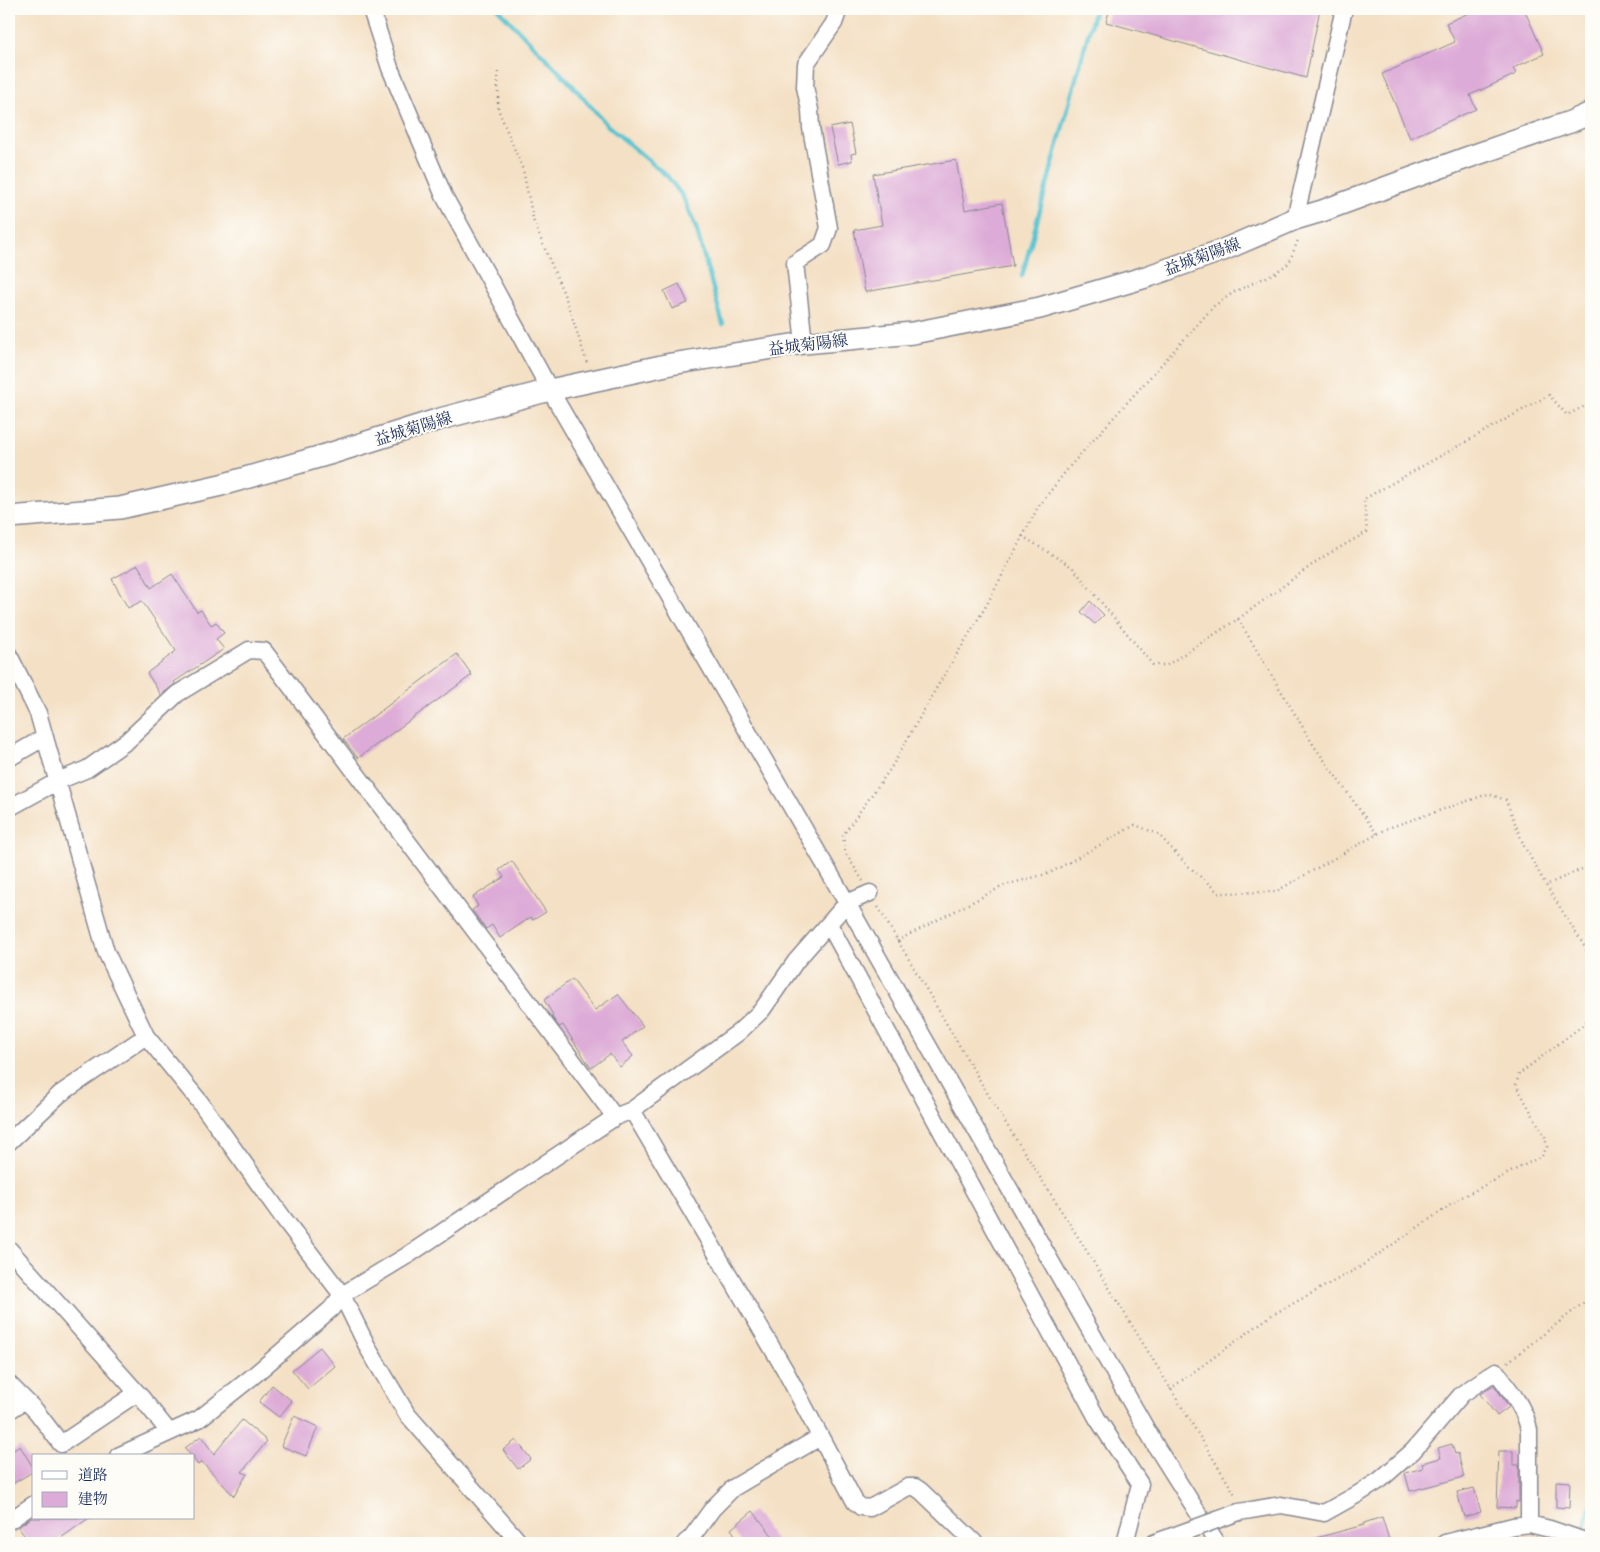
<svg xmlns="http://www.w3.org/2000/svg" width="1600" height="1552" viewBox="0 0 1600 1552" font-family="Cardo,'Noto Serif JP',serif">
	<rect width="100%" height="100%" fill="#fdfcf7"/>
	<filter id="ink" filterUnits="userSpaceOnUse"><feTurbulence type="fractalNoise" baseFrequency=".02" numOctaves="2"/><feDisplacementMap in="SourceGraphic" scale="10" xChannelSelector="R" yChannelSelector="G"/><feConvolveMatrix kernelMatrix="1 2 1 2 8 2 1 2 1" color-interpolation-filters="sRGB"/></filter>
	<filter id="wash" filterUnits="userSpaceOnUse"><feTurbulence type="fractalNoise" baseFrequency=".0096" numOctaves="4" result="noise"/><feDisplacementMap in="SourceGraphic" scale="20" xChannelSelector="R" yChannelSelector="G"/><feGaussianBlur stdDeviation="1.12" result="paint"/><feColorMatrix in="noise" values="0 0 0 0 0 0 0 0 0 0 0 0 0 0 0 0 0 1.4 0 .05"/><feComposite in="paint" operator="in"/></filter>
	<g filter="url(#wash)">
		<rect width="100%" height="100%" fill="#f4e0c4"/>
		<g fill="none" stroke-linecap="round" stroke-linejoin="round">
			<!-- stream -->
			<path stroke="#57c2d0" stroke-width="4.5" d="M 498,9 L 572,85 L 607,125 L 668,177 L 683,197 L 696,228 L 723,324
				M 1022,276 L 1095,9
				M 1582,1538 L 1591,1505"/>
		</g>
		<g id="blocks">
			<!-- building -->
			<path fill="#ddabd7" d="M 1110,9 L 1320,9 L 1306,78 L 1106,22 Z
				M 1478,9 L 1524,9 L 1544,54 L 1513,68 L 1516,74 L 1470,95 L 1476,109 L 1410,138 L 1382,74 L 1455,42 L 1446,23 Z
				M 850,124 L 856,153 L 851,154 L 852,161 L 838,164 L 830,128 Z
				M 956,160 L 965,210 L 1002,203 L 1013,266 L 865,292 L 854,230 L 882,225 L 873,174 Z
				M 679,284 L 688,303 L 672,309 L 664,291 Z
				M 138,565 L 151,588 L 172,574 L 197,612 L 201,610 L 211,625 L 216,622 L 224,633 L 216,639 L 224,649 L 174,682 L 175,684 L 161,695 L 147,673 L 176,651 L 142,601 L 128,608 L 112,579 Z
				M 1090,601 L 1104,615 L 1095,624 L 1081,612 Z
				M 457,654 L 472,675 L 358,758 L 343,739 Z
				M 512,861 L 546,912 L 533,920 L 531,917 L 500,938 L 492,925 L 486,929 L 472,910 L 478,906 L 473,897 L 504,877 L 499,870 Z
				M 572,979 L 595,1010 L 618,994 L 643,1026 L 622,1042 L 633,1056 L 620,1067 L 610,1054 L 591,1068 L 563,1025 L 559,1027 L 552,1017 L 553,1015 L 544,1000 Z
				M 320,1347 L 335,1366 L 308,1389 L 292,1370 Z
				M 272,1385 L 292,1401 L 279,1417 L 259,1402 Z
				M 1494,1385 L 1509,1407 L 1497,1416 L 1480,1394 Z
				M 294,1416 L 318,1427 L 306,1456 L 281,1446 Z
				M 242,1420 L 267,1441 L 242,1472 L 247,1474 L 234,1496 L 202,1462 L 198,1465 L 194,1460 L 194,1456 L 191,1456 L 185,1448 L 201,1436 L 214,1454 Z
				M 516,1440 L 531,1459 L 518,1469 L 503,1450 Z
				M 1452,1444 L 1455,1454 L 1458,1453 L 1464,1477 L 1410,1491 L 1405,1473 L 1423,1468 L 1422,1463 L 1441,1458 L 1438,1448 Z
				M 20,1446 L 34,1469 L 34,1471 L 9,1486 L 9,1453 Z
				M 1499,1451 L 1513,1451 L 1513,1465 L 1519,1465 L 1519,1502 L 1516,1501 L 1516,1508 L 1497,1507 Z
				M 1556,1481 L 1570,1482 L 1569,1508 L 1556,1507 Z
				M 1474,1488 L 1481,1512 L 1464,1517 L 1457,1492 Z
				M 753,1511 L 778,1543 L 741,1543 L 731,1529 Z
				M 1382,1517 L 1390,1543 L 1312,1543 L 1312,1539 L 1364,1525 L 1364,1523 Z
				M 31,1518 L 89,1518 L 54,1543 L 30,1543 L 18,1527 Z"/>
		</g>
	</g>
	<g filter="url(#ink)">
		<use href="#blocks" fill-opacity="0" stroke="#888891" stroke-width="1"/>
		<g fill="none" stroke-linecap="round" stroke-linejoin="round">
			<!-- minor casing -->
			<g stroke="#888891" stroke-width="19">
				<path id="minor" d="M 371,9 L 390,68 L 444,196 L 550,390 L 847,903 L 1157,1448 L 1217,1543
					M 1295,219 L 1344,9
					M 804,343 L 795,263 L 823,245 L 829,228 L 811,128 L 810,110 L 805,87 L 806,64 L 834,23 L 839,9
					M 9,655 L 38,713 L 106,952 L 146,1036 L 200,1102 L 284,1219 L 342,1295 L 369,1350 L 407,1414 L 520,1543
					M 9,758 L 45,737
					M 9,808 L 58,781 L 87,769 L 127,741 L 177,694 L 249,650 L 264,651 L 615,1117
					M 829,924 L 1097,1418 L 1140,1484 L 1125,1543
					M 632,1110 L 785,1370 L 855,1502 L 861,1507 L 870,1508 L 908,1487 L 915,1487 L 921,1491 L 975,1543
					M 9,1142 L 60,1094 L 146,1036
					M 9,1249 L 141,1397 L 169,1432
					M 9,1384 L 36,1411 L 61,1444 L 137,1393
					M 9,1411 L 25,1400
					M 118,1456 L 199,1419 L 252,1377 L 331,1309 L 342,1295 L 408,1255 L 615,1117 L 632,1110 L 739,1032 L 762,1010 L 796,961 L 847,903 L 870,893
					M 1239,1512 L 1281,1505 L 1324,1513 L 1358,1494 L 1380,1480 L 1413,1451 L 1462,1394 L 1496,1371 C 1509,1390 1525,1407 1529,1430 L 1529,1524
					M 9,1521 L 34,1504
					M 685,1543 L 691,1538 L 713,1508 L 733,1488 L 820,1437
					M 1154,1543 L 1170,1537
					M 1445,1543 L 1513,1526 L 1529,1524 L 1550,1529 L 1591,1543"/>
			</g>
			<!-- major casing -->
			<g stroke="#888891" stroke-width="24">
				<path id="major" d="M 9,517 L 120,508 L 221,485 L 329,454 L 440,419 L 550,390 L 671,364 L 804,343 L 913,333 L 1040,308 L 1146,277 L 1223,250 L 1295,219 L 1322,211 L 1466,158 L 1570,122 L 1591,113"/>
			</g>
			<!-- path -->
			<path stroke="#888891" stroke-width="2.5" stroke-dasharray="1 4" stroke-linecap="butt" d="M 498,72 L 498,109 L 523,170 L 534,223 L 566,299 L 587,363
				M 1022,536 L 1072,567 L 1153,665 L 1167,665 L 1238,619 L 1323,557 L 1367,532 L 1364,499 L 1549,395 L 1567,415 L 1591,403
				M 1238,619 L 1314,746 L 1377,834
				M 1591,865 L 1546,885 L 1591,957
				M 863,881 L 845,852 L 843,835 L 891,768 L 937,687 L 986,606 L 1038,507 L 1070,466 L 1214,306 L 1234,292 L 1275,273 L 1289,263 L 1298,240 L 1298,237
				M 878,907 L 993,1103 L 1083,1245 L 1236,1496
				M 897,941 L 1005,885 L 1050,873 L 1135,825 L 1158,834 L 1186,864 L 1219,893 L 1275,892 L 1388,828 L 1488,794 L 1506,800 L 1524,846 L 1546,885
				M 1508,1362 L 1591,1297
				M 1170,1389 L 1272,1315 L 1360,1267 L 1462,1197 L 1542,1156 L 1547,1147 L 1545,1137 L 1516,1085 L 1519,1074 L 1591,1019"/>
			<!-- minor -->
			<use href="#minor" stroke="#fff" stroke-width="16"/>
			<!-- major -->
			<use href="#major" stroke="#fff" stroke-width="21"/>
			<!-- minor-bridge casing -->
			<g stroke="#888891" stroke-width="19" stroke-linecap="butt">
				<path id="minor-bridge" d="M 1170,1537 L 1239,1512"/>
			</g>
			<!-- minor-bridge -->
			<use href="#minor-bridge" stroke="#fff" stroke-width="16"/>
		</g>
	</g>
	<g text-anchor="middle" stroke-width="4" stroke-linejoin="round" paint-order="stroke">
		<!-- street labels -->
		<g font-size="16" fill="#1b2f5e" stroke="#fdfcf7">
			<text transform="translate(1202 256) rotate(-20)" y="6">益城菊陽線</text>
			<text transform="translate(808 344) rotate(-7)" y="6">益城菊陽線</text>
			<text transform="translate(413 428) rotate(-17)" y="6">益城菊陽線</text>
		</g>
	</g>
	<!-- margin -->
	<rect width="1600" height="1552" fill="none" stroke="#fdfcf7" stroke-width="30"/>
	<!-- legend -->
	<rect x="32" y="1454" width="162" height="65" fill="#fdfcf7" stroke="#a3aaba"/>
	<rect x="42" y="1471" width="25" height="8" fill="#ffffff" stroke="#a3aaba"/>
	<text x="78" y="1480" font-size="15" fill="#1b2f5e">道路</text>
	<rect x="42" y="1492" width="25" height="15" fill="#ddabd7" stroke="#a3aaba"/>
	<text x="78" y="1504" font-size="15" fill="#1b2f5e">建物</text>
</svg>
